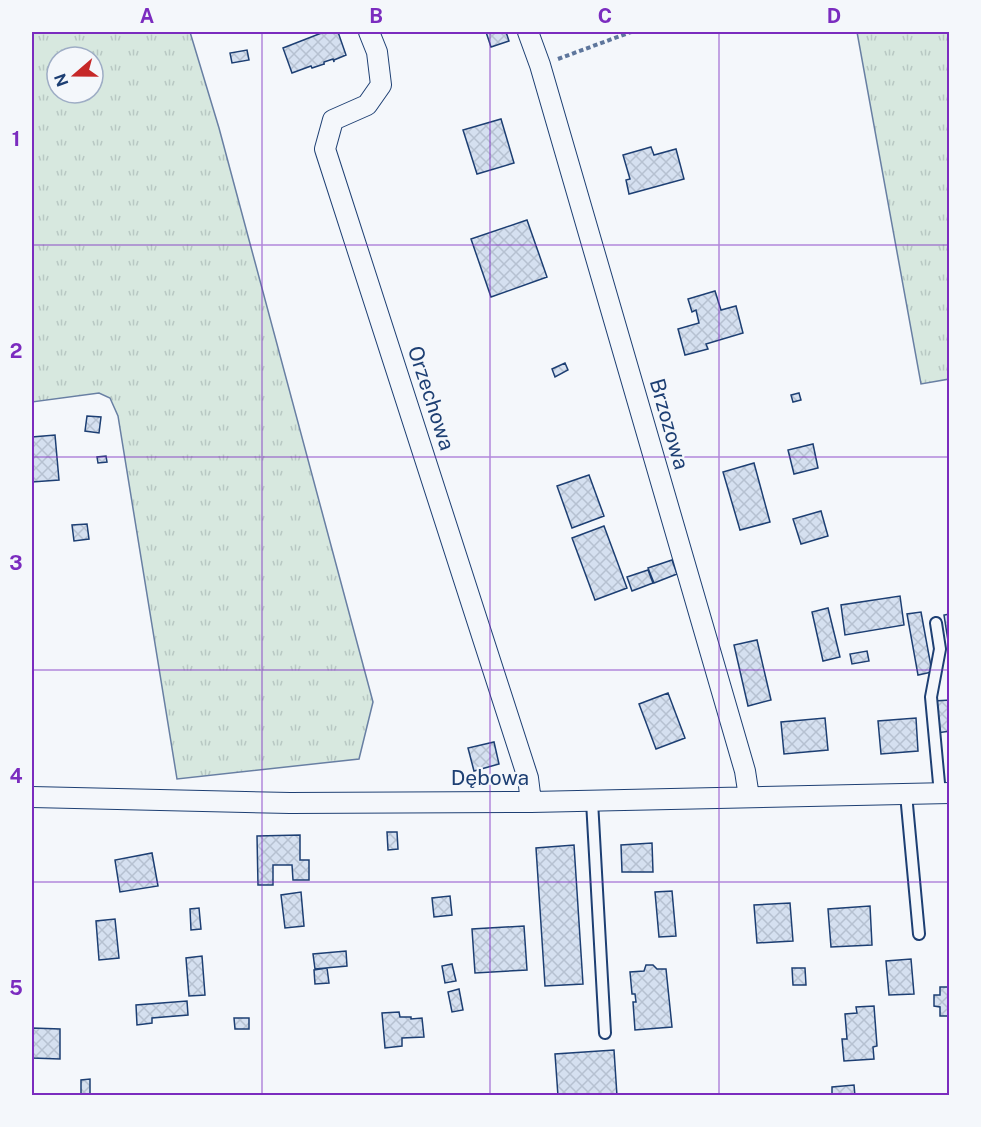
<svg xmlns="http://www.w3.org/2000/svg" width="981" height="1127" viewBox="0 0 981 1127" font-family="'Public Sans',sans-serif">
	<defs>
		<pattern id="grass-tufts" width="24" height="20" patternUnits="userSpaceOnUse" patternTransform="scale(1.5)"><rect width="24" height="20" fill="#d7e8df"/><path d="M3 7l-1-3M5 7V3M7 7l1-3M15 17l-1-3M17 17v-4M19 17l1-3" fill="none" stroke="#b8c8c3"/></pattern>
		<pattern id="building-cross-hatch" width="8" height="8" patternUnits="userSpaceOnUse" patternTransform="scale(1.5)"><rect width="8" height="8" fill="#d5e0f0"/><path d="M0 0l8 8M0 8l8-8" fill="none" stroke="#b6c1d1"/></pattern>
	</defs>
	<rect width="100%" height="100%" fill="#f4f7fb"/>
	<!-- grass -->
	<path fill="url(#grass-tufts)" stroke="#687fa3" stroke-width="1.5" fill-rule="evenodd" d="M 32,32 L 190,32 L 219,128 L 373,702 L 359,759 L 177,779 L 118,416 L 110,398 L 99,393 L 32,402 ZM 57,57 L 93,57 L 93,93 L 57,93 Z
		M 857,32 L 949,32 L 949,379 L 921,384 Z"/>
	<!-- building -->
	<path fill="url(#building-cross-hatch)" stroke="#1d3f73" stroke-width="1.5" d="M 324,32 L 338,32 L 346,55 L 334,60 L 334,62 L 333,59 L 324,62 L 324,65 L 324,64 L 312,68 L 311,66 L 292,73 L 283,48 Z
		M 486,32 L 506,32 L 509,41 L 491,47 Z
		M 247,50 L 249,60 L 232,63 L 230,53 Z
		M 501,119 L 514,163 L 477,174 L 463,130 Z
		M 651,147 L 654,155 L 676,149 L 684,179 L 629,194 L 626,180 L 630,179 L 623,155 Z
		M 527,220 L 547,277 L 491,297 L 471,239 Z
		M 715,291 L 721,310 L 736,306 L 743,333 L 706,344 L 708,349 L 685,355 L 678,329 L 699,323 L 696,310 L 692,312 L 688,299 Z
		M 565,363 L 568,370 L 555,377 L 552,369 Z
		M 799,393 L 801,400 L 793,402 L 791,395 Z
		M 87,416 L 101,417 L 99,433 L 85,431 Z
		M 55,435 L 59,480 L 32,482 L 32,437 Z
		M 813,444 L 818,468 L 794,474 L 788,450 Z
		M 106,456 L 107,462 L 98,463 L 97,457 Z
		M 754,463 L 770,522 L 740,530 L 723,472 Z
		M 589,475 L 604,516 L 572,528 L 557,486 Z
		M 821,511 L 828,536 L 801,544 L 793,519 Z
		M 87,524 L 89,539 L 74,541 L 72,525 Z
		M 604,526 L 627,588 L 595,600 L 572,538 Z
		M 672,560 L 677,574 L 654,583 L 648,568 Z
		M 648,570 L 653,583 L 632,591 L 627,577 Z
		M 900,596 L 904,625 L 845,635 L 841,605 Z
		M 828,608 L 840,657 L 823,661 L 812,612 Z
		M 921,612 L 932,672 L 918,675 L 907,614 Z
		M 950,614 L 950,647 L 949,647 L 944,615 Z
		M 757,640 L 771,700 L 748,706 L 734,645 Z
		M 867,651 L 869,661 L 852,664 L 850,654 Z
		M 668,693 L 685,738 L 656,749 L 639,704 Z
		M 950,700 L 950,731 L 937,733 L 934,701 Z
		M 825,718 L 828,750 L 784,754 L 781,722 Z
		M 916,718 L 918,751 L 881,754 L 878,721 Z
		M 494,742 L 499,764 L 474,771 L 468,748 Z
		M 387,832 L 397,832 L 398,849 L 388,850 Z
		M 300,835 L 300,860 L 309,860 L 309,880 L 293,880 L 292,865 L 273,865 L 273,885 L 258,885 L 257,836 Z
		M 652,843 L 653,872 L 622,872 L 621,845 Z
		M 574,845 L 583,984 L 545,986 L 536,848 Z
		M 152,853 L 158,886 L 120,892 L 115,860 Z
		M 672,891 L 676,936 L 659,937 L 655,892 Z
		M 301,892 L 304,926 L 285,928 L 281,895 Z
		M 450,896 L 452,915 L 434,917 L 432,898 Z
		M 948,898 L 950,898 L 950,930 L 949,930 Z
		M 790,903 L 793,941 L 757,943 L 754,905 Z
		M 870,906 L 872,945 L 831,947 L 828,909 Z
		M 199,908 L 201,929 L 191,930 L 190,909 Z
		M 115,919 L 119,958 L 99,960 L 96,921 Z
		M 524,926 L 527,970 L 475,973 L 472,929 Z
		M 346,951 L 347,966 L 315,969 L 313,954 Z
		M 202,956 L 205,995 L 189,996 L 186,958 Z
		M 911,959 L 914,994 L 889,995 L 886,961 Z
		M 452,964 L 456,981 L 445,983 L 442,966 Z
		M 646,965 L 653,965 L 657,969 L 666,969 L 672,1027 L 635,1030 L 633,1002 L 636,1002 L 635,994 L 632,994 L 630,972 L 644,971 Z
		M 327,968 L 329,983 L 315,984 L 314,970 Z
		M 792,968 L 805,968 L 806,985 L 793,985 Z
		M 940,987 L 950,987 L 950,1016 L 940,1016 L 940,1007 L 934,1006 L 934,995 L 940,995 Z
		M 459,989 L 463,1010 L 452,1012 L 448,992 Z
		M 187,1001 L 188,1015 L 152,1018 L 152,1023 L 137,1025 L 136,1005 Z
		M 874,1006 L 877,1046 L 873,1047 L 874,1059 L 844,1061 L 842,1039 L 847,1039 L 845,1014 L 857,1013 L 856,1007 Z
		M 399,1012 L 400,1017 L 411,1017 L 411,1019 L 422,1018 L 424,1037 L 402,1038 L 402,1046 L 385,1048 L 382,1013 Z
		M 234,1018 L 249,1018 L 249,1029 L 235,1029 Z
		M 32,1028 L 60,1029 L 60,1059 L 32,1058 Z
		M 614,1050 L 617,1096 L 558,1096 L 555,1054 Z
		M 90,1079 L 90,1096 L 81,1096 L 81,1080 Z
		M 854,1085 L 855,1096 L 832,1096 L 832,1087 Z"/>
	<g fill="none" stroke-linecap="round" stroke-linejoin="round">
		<!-- lane casing -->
		<g stroke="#1d3f73" stroke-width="14">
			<path id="lane" d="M 936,623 L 940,649 L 931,697 L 940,794
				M 906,794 L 919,934
				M 592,801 L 605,1033"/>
		</g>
		<!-- street casing -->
		<g stroke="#1d3f73" stroke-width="22">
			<path id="street" d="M 369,32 L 377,52 L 381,85 L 367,105 L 333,120 L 325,149 L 528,778 L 531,802
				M 528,32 L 540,65 L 745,771 L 749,797
				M 32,797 L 290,803 L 531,802 L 950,793"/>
		</g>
		<!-- path -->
		<path stroke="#5e769c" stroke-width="4" stroke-dasharray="4.5 3" stroke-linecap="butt" d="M 558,59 L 631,32"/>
		<!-- lane -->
		<use href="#lane" stroke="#f4f7fb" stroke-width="10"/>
		<!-- street -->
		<use href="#street" stroke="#f4f7fb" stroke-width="20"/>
	</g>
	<!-- grid -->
	<path fill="none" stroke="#7b2cbf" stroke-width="1.5" stroke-opacity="0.55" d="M 262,32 L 262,1096M 490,32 L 490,1096M 719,32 L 719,1096M 32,245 L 950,245M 32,457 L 950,457M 32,670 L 950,670M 32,882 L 950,882"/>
	<g text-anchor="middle" stroke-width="4.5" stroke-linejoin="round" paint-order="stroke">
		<!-- street labels -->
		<g font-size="21" fill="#1d3f73" stroke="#f4f7fb">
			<text transform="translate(431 398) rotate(72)" y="7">Orzechowa</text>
			<text transform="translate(669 424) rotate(74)" y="7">Brzozowa</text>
			<text x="490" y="785">Dębowa</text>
		</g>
	</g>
	<!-- border -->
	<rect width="981" height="1127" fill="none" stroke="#f4f7fb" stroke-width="66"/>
	<!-- north arrow -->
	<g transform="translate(75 75) rotate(250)"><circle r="28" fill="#f4f7fb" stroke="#9eadc5" stroke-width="1.5"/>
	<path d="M0-4.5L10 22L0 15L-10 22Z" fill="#c62828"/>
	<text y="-9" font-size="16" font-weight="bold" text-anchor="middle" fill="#1d3f73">N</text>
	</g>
	<rect x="33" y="33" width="915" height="1061" fill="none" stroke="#7b2cbf" stroke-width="2"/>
	<g font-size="20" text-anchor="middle" font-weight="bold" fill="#7b2cbf">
		<text x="147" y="23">A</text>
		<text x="376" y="23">B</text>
		<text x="605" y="23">C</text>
		<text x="834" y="23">D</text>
		<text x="16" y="146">1</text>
		<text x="16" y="358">2</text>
		<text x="16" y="570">3</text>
		<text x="16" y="783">4</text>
		<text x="16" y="995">5</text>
	</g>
</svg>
